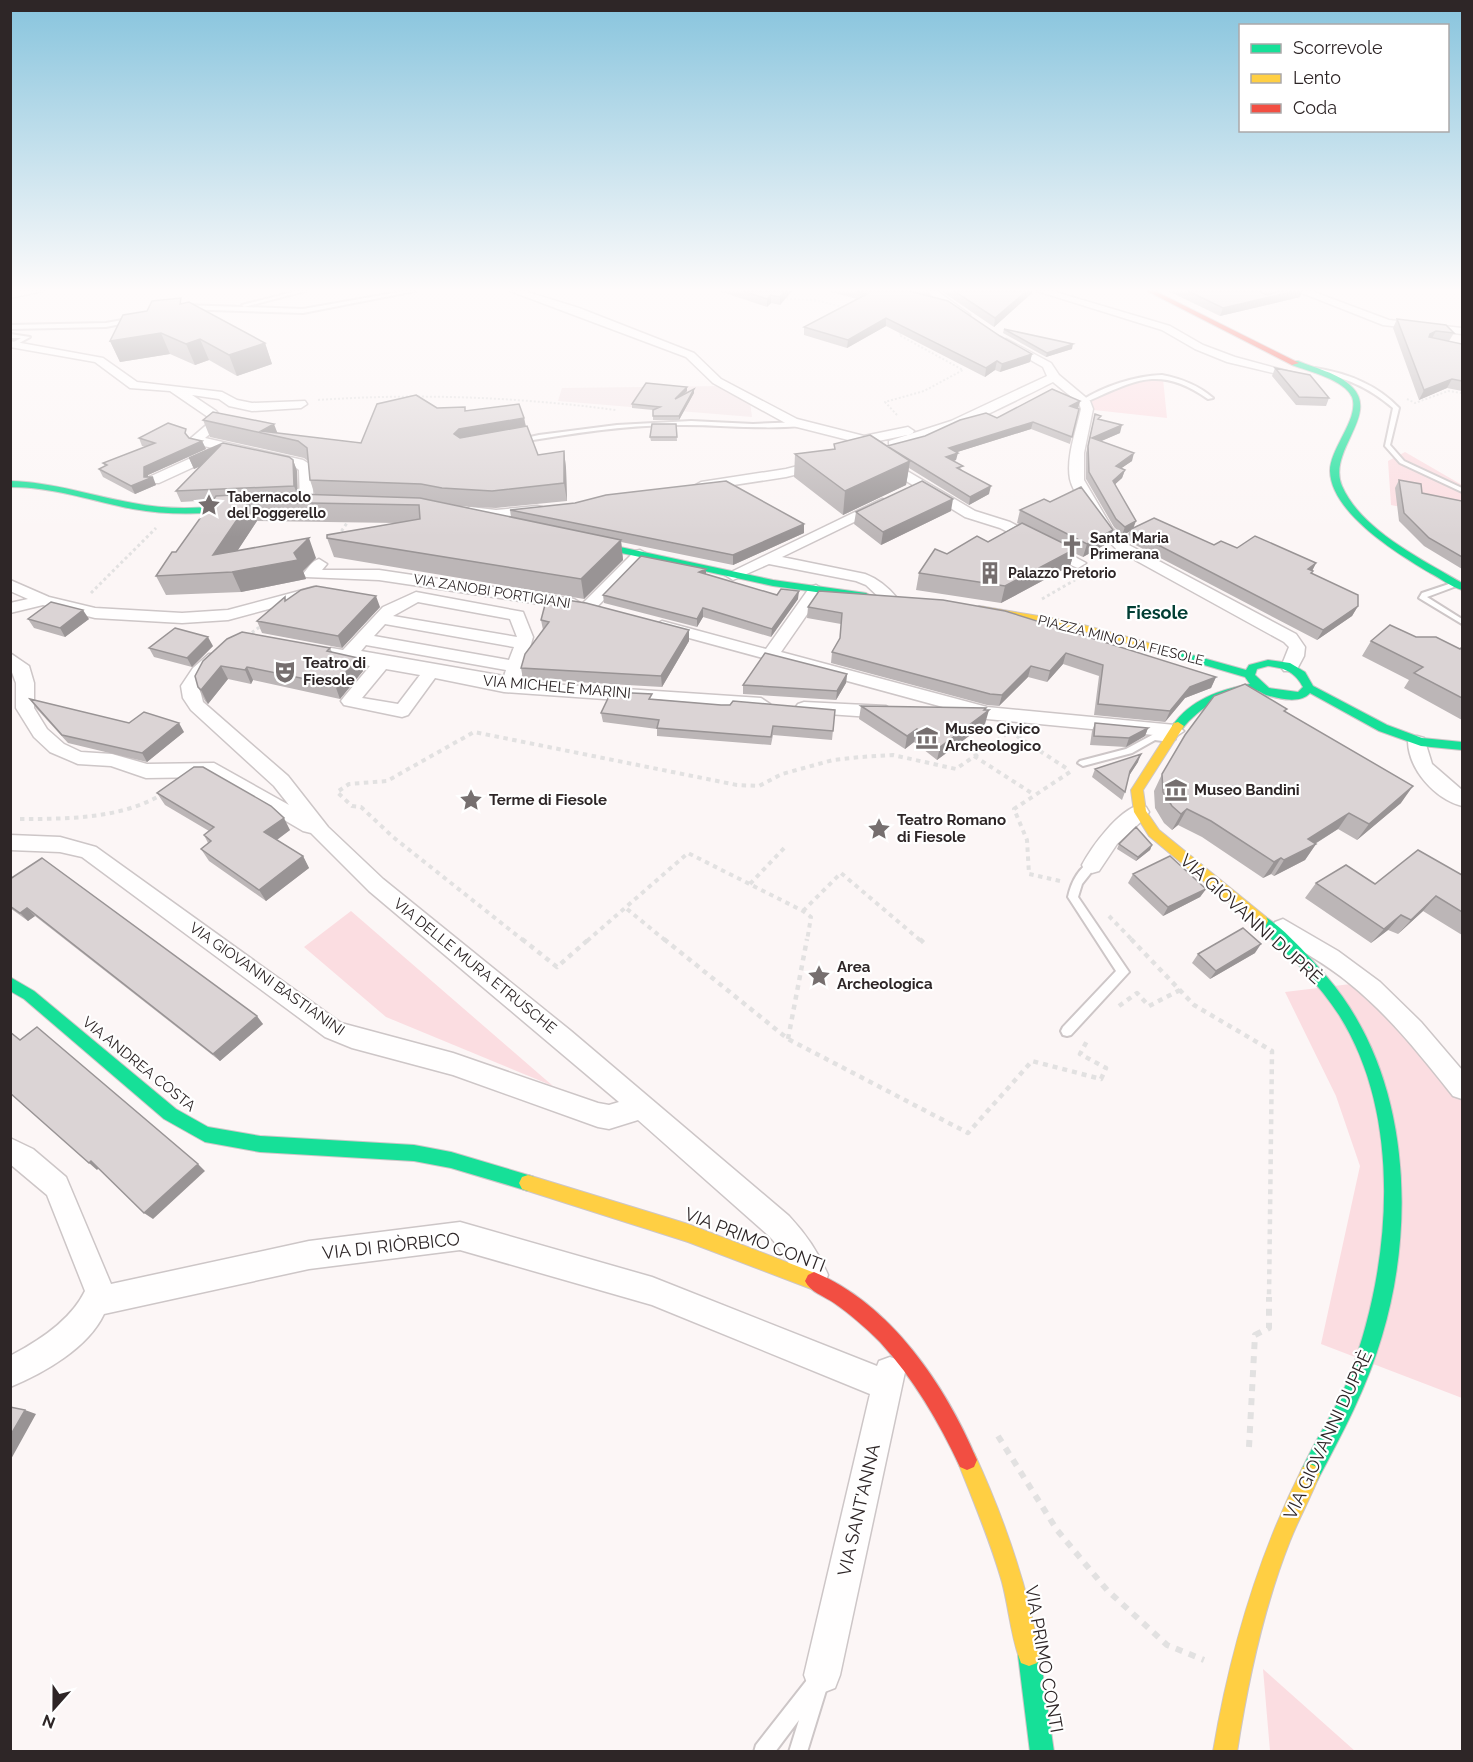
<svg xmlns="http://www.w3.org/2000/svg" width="1473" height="1762" viewBox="0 0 1473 1762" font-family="Raleway,sans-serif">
	<rect width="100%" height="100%" fill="#fcf6f6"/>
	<!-- built -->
	<path fill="#f4e7e9" d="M 723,386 L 750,401 L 752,417 L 558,401 L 562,388 Z"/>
	<!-- green -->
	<path fill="#fbdde1" d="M 1163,379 L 1167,418 L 1094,410 L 1090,401 L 1137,380 Z
		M 1405,452 L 1462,485 L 1462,519 L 1391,505 L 1388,461 Z
		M 351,911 L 553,1086 L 386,1017 L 304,947 Z
		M 1367,982 L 1462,1080 L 1462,1398 L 1321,1344 L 1360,1166 L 1336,1096 L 1285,992 Z
		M 1263,1669 L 1355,1751 L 1270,1751 Z"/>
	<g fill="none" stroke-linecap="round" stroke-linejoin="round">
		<!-- lane casing -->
		<g stroke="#cdc6c7" stroke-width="4">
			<path id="lane" d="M 297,291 L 305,291 L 244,307 L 303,309 L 405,291 L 415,291 L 303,313 L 182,309 L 179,307 L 182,305 L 244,307 L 242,305 Z
				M 133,318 L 135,321 L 106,327 L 10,329 L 10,325 L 106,323 Z
				M 10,334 L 30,337 L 14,346 L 12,345 L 12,343 L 21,338 L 10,338 Z
				M 1315,368 C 1347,373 1376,384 1399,408 L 1390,445 L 1404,461 L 1462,488 L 1462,492 L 1400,463 L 1385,446 L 1393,408 C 1367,386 1346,378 1313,371 L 1312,370 Z
				M 1162,375 C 1182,379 1198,385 1213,398 L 1208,399 C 1159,365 1136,380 1086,402 L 1081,401 C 1104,386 1135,376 1162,375 Z
				M 691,421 L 753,424 L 800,422 L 803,424 L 800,426 C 758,430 717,424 676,425 C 623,425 571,434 520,442 L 517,440 L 539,435 L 617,425 Z
				M 1455,582 L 1458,582 L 1462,584 L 1427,597 L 1462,619 L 1462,624 L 1419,598 L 1422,593 Z
				M 1154,734 L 1170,736 L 1175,739 L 1170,742 L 1155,740 L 1132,753 L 1083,766 L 1078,763 L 1080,761 L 1126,749 Z
				M 1092,861 L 1097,865 L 1082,884 L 1078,897 L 1129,972 L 1071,1035 L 1067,1036 L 1063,1035 L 1061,1031 L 1063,1027 L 1116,971 L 1068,897 C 1071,883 1078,868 1092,861 Z
				M 820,1668 L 826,1671 L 829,1677 L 828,1684 L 807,1752 L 789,1752 L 799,1720 L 775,1752 L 754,1752 L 756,1745 L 814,1671 Z"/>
		</g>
		<!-- street casing -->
		<g stroke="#cdc6c7" stroke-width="3">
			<path id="street" d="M 43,291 L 10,298 L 10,292 Z
				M 510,291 L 524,291 L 579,308 L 694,353 L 721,379 L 797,419 L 864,436 L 908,427 L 914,431 L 912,434 L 864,444 L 789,425 L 713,383 L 686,357 Z
				M 926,291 L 937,291 L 970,315 L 961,317 Z
				M 1037,291 L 1052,291 L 1170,326 L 1203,345 L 1235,357 L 1309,377 L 1303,380 L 1227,362 L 1195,349 L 1162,330 Z
				M 1297,291 L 1311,291 L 1389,320 L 1462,328 L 1462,334 L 1383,325 Z
				M 1006,339 L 1051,363 L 1059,375 L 1090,401 L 1093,409 L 1084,453 L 1084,480 L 1112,528 L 1127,544 L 1296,634 L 1305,647 L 1304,656 L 1296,671 L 1284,671 L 1281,667 L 1289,647 L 1284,642 L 1117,550 C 1104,536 1074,498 1070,479 C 1066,457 1076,431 1081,409 L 1079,403 L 1053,382 C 1025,396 915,453 889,447 L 889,441 L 951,421 L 1047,376 L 1043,367 L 1002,344 L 1000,342 Z
				M 10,341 L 103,358 L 137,382 L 222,392 L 237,400 L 252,403 L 305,401 L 307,404 L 301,408 L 252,411 L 229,406 L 219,399 L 192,395 L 216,411 L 224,422 L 205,438 L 303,460 L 311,465 L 314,504 L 307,508 L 300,504 L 299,470 L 294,466 L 223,450 L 222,454 L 159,483 L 149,483 L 149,477 L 213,448 L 194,444 L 190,439 L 211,421 L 208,417 L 170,391 L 130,388 L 95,362 L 10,347 Z
				M 885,458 L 975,511 L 1010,522 L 1086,563 L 1078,568 L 1073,566 L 1000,528 L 965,517 L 880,465 L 880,459 Z
				M 821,460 L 828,464 L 826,467 L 786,477 L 701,490 L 694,486 L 701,482 L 786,469 Z
				M 882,499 L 887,500 L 887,506 L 782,557 L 865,574 C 878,579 888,587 897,598 L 895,601 L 883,601 L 866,585 L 856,581 L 769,564 L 733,580 L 725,575 Z
				M 537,506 L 542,507 L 542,513 C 526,517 475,523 463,511 L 470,507 L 496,510 Z
				M 640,550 L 647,554 L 645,557 L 595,609 L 583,609 L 581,606 L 583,603 L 635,551 Z
				M 319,559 L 327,564 L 322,570 L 379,570 L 574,599 L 582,604 L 574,609 L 379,580 L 306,577 L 303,574 C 308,568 312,561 319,559 Z
				M 10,580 L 49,597 L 95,608 L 182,613 L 228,610 L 314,587 L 322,592 L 320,595 L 228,620 L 182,623 L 95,618 L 43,605 L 10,613 L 10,603 L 28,599 L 10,591 Z
				M 816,585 L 824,590 L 781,652 L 987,707 L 1175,725 L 1184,731 L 1175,737 L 987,719 L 656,629 L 654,626 L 662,621 L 766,649 L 810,587 Z
				M 416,592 L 523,612 L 533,637 L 520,682 L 761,698 L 770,704 L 761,710 L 504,692 L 435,678 L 408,715 L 402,717 L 344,705 L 341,701 L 344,697 L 370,666 L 325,657 L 323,653 L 331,648 L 343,650 L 383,607 ZM 418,602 L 510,619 L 517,637 L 393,616 ZM 385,624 L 514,647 L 509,660 L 374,636 ZM 366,645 L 506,670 L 504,676 L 361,651 ZM 386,669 L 420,675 L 398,704 L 362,698 Z
				M 10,653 L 29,666 L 34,683 L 34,708 L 47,729 L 64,744 L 81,752 L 112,754 L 147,764 L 214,763 L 289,805 L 274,786 L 191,710 L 183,698 L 181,686 L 193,668 L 209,654 L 221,654 L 223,658 C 216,668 206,675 199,686 L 203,702 L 288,776 L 328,827 L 383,879 L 571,1031 L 789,1216 C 805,1233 819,1253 828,1275 L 824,1285 L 814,1289 C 794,1281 785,1251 769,1236 L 638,1120 L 609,1129 L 598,1127 L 453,1075 L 352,1048 L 325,1037 L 82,857 L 60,852 L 10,850 L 10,835 L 60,837 L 96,847 L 341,1023 L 453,1053 L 598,1103 L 609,1105 L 619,1102 L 369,891 L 311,833 L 303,831 L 211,777 L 146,778 L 111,766 L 78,764 L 50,752 L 34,737 L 16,708 L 16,683 L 10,667 Z
				M 804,702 L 886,706 L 895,712 L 886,718 L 798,712 L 795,708 L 798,704 Z
				M 1417,736 L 1424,738 L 1432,764 L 1462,790 L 1462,806 C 1435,799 1409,770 1408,742 L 1410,738 Z
				M 1139,805 L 1146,807 L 1149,812 L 1146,817 L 1117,844 L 1099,871 L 1092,873 L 1085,871 L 1082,865 C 1092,846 1118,811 1139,805 Z
				M 1283,919 L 1338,951 L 1380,982 L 1421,1022 L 1462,1070 L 1462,1099 L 1453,1096 C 1421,1056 1389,1015 1349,983 C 1326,964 1300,950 1275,934 L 1272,928 L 1275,922 Z
				M 10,1138 L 33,1149 L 66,1177 L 111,1284 L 309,1241 L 460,1222 L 652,1277 L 877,1366 L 879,1361 L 890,1357 L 901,1361 L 905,1372 L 840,1675 L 835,1688 L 822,1693 L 809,1688 L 804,1675 L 870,1394 L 652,1305 L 460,1250 L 309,1269 L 104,1314 C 88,1348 44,1373 10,1387 L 10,1356 C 39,1341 71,1320 85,1291 L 47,1195 L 10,1164 Z"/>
		</g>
		<!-- fast casing -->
		<g stroke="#cdc6c7" stroke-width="2">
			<path id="fast" d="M 1292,361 L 1298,361 C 1314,368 1339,373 1352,387 C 1380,415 1327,451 1342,486 C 1361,530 1423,560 1462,583 L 1462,590 C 1451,587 1440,578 1430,573 C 1398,554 1331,513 1330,471 C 1330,448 1360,418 1352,397 C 1345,380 1308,371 1292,365 Z
				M 10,481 C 53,482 92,496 133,503 C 172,511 209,508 248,503 L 253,506 L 248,509 C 209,514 172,516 133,509 C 92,501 53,487 10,487 Z
				M 583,539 L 773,580 L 866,593 L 871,596 L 866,599 L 773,586 L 580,544 L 578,542 Z
				M 1174,650 L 1246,670 L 1249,665 L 1268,660 L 1290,663 L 1305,672 L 1313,686 L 1387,725 L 1422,738 L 1462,742 L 1462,750 L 1421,746 L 1379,731 L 1310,693 C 1300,704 1280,699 1266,695 C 1262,693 1258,690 1254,690 C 1225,692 1200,707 1182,729 L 1174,729 L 1172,726 C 1191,699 1219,690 1250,684 L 1245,677 L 1170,655 L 1169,653 ZM 1268,666 C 1285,668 1295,672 1303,687 L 1298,692 L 1269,688 L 1255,675 L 1257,669 Z
				M 1261,915 C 1278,921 1314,962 1327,977 C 1409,1072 1417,1220 1382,1336 C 1367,1388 1342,1434 1317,1481 L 1310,1484 L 1303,1481 L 1300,1474 C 1314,1440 1336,1411 1349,1377 C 1391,1268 1404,1118 1339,1015 C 1317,981 1286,952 1256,925 L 1254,921 L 1256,917 Z
				M 10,977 L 34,991 L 176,1109 L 208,1127 L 260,1136 L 414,1145 L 451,1152 L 528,1175 L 534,1177 L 537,1183 L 534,1189 L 528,1191 L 451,1168 L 414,1161 L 260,1152 L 205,1142 L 164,1119 L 24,999 L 10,991 Z
				M 1029,1644 L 1037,1647 L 1040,1655 L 1054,1752 L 1030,1752 L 1018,1655 L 1021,1647 Z"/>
		</g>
		<!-- slow casing -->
		<g stroke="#cdc6c7" stroke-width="2">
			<path id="slow" d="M 979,606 L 1069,621 L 1178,651 L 1179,653 L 1174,656 L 1068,627 L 975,611 L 974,609 Z
				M 1178,722 L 1184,726 L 1143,790 L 1146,811 L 1159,830 L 1266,917 L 1268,921 L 1266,925 L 1256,925 L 1149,836 L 1134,812 L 1131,790 L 1174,723 Z
				M 528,1175 L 688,1224 L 820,1275 L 823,1281 L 820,1287 L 814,1290 L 688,1242 L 528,1191 L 522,1189 L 519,1183 L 522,1177 Z
				M 967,1450 L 974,1453 C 1004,1518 1027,1584 1040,1655 L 1037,1663 L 1029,1666 L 1021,1663 C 1011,1638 1009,1608 1002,1582 C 990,1540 973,1500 957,1460 L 960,1453 Z
				M 1310,1464 L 1317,1467 L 1320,1474 C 1311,1497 1299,1518 1290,1541 C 1263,1609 1248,1680 1237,1752 L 1213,1752 C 1230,1651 1257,1558 1303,1467 Z"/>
		</g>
		<!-- jam casing -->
		<g stroke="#cdc6c7" stroke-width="2">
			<path id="jam" d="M 1147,291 L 1155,291 L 1299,363 L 1292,365 Z
				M 814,1272 C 891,1304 946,1386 977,1460 L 974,1467 L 967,1470 L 960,1467 C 939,1422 914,1379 880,1342 C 866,1328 850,1314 834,1303 C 824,1296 810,1292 805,1281 L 808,1275 Z"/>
		</g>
		<!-- path-far4 -->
		<path stroke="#e2e1e1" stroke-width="2" stroke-dasharray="2 2" stroke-linecap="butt" d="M 782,298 L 820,301 L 846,308
			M 1407,399 L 1415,403 L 1448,391 L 1462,393
			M 318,400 C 418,393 517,397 616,410
			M 897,415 L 885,402 L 924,391 L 963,370 L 899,335 L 905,331"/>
		<!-- path-far3 -->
		<path stroke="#e2e1e1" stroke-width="3" stroke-dasharray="3 3" stroke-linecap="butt" d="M 338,536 L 349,520
			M 91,593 L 156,528
			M 1042,599 L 1075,580
			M 247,636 L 261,626"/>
		<!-- path-far2 -->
		<path stroke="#e2e1e1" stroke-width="4" stroke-dasharray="4.5 4.5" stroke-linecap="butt" d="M 1017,736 L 1066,768
			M 974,756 L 1033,794
			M 20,819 C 67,819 119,819 161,795
			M 1060,881 L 1029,874 L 1027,840 L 1014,809 L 1070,772
			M 750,884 L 786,846
			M 627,909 L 666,941
			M 803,911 L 841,873 L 921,941
			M 1109,916 L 1133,941
			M 524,941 L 393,837 L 361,807 L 352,806 L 337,792 L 349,784 L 387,781 L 474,732 L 737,785 L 759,786 L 782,774 L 833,760 L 861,757 L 893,755 L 956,769 L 1005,735
			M 587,941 L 688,853 L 803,911 L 811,917 L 807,941"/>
		<!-- path-far1 -->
		<path stroke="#e2e1e1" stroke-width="4.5" stroke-dasharray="5 5" stroke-linecap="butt" d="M 522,939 L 557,967 L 589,939
			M 664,939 L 788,1039 L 968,1133 L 1032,1061 L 1101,1079 L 1106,1068 L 1080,1054 L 1088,1039
			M 920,939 L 924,943
			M 1131,939 L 1194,1005 L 1272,1051 L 1269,1298
			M 1119,1006 L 1137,993 L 1149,1006 L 1180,990
			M 788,1039 L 807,939"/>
		<!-- path -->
		<path stroke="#e2e1e1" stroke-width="6" stroke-dasharray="7 7" stroke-linecap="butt" d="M 998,1436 L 1057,1530 L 1107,1590 L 1167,1645 L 1204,1660
			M 1249,1447 L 1255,1335 L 1269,1328 L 1269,1297"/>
		<!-- lane -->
		<use href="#lane" fill="#fffefe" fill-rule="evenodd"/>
		<!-- street -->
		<use href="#street" fill="#fffefe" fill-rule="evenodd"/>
		<!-- fast -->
		<use href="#fast" fill="#16e098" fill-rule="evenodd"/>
		<!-- slow -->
		<use href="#slow" fill="#ffcf43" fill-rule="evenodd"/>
		<!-- jam -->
		<use href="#jam" fill="#f24e42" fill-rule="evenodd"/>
	</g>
	<!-- wall -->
	<path fill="#bcb6b7" d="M 719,291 L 792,291 L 780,305 L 771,303 L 767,307 Z
		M 827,291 L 930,291 L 929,296 L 1032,354 L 1030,362 L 1000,372 L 995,370 L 985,377 L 886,326 L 847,348 L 804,335 L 804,327 L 857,299 Z
		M 941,291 L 1032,291 L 1032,293 L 994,327 Z
		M 1168,291 L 1259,291 L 1267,295 L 1269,295 L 1262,291 L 1302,291 L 1300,297 L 1220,316 Z
		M 183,303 L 265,343 L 272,364 L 237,376 L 209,360 L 195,365 L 170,354 L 120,362 L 110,341 L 147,311 Z
		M 1397,319 L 1454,333 L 1449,341 L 1462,344 L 1462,391 L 1447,388 L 1419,400 L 1393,328 Z
		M 1004,329 L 1072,349 L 1046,357 L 1003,333 Z
		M 1275,368 L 1329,398 L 1326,406 L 1296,405 L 1272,376 Z
		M 687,387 L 687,391 L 683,395 L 694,393 L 679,420 L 653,420 L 653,410 L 632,408 L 632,404 Z
		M 1080,401 L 1070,444 L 1031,429 L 957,452 L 956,460 L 954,461 L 962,470 L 989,494 L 969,505 L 909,468 L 906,485 L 843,515 L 794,477 L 795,454 L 834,449 L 834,444 L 887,446 L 997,418 Z
		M 437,408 L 466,410 L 524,418 L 526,426 L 538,455 L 564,451 L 566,468 L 567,501 L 496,508 L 454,506 L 511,517 L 510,510 L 804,524 L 804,533 L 733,565 L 621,542 L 623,560 L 584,599 L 334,557 L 327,538 L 397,523 L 257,521 L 237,551 L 316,558 L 303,571 L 306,579 L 241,592 L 166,595 L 156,576 L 176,552 L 214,500 L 181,502 L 176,491 L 200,466 L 194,469 L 189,458 L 293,460 L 297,471 L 297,494 L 315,495 L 310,480 L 308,461 L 304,458 L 210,437 L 203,420 L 277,433 L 361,443 Z
		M 1095,414 L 1100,420 L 1120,433 L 1101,441 L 1132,461 L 1121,468 L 1125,470 L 1122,478 L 1115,484 L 1134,528 L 1214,545 L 1237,548 L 1316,563 L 1312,571 L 1313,571 L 1312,573 L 1358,606 L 1352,616 L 1317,640 L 1126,540 L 1129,532 L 1122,535 L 1114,527 L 1086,479 L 1086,453 Z
		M 676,424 L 677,441 L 651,441 L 650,437 Z
		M 189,437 L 189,438 L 202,441 L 206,449 L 148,475 L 148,477 L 156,485 L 135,494 L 103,477 L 99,469 L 105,466 L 103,463 L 146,447 L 142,446 L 139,438 Z
		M 1399,480 L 1422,493 L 1462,501 L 1462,569 L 1424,546 L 1399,521 L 1395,488 Z
		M 1020,510 L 1113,530 L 1108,543 L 1083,557 L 1074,553 L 1070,566 L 1001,603 L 916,590 L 919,573 L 988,542 L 1019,524 L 1017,523 Z
		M 951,511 L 881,545 L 854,524 L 856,512 Z
		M 706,569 L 706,574 L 777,595 L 798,599 L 771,637 L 703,617 L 697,627 L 604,603 L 603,595 Z
		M 286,600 L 380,607 L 342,648 L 262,633 L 257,621 Z
		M 808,607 L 1216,677 L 1211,688 L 1185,698 L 1165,722 L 1094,715 L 1099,676 L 1063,664 L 1047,682 L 1028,677 L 999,706 L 987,705 L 831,663 L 832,652 L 840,638 L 841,624 L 807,618 Z
		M 28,619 L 89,619 L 65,637 L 34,628 Z
		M 541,620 L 689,641 L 662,687 L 523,679 L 521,668 L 543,630 Z
		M 1416,637 L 1460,649 L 1462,647 L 1462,720 L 1404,688 L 1409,680 L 1362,656 L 1371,641 Z
		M 213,646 L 192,667 L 154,657 L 149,648 Z
		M 330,648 L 332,652 L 363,671 L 340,699 L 253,680 L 251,684 L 228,679 L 208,704 L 205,701 L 198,687 L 203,661 Z
		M 847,674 L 846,683 L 836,700 L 743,694 L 743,685 Z
		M 30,699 L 129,723 L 184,732 L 147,762 L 68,743 L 36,708 Z
		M 652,699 L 721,705 L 835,710 L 832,740 L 773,735 L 771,745 L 657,736 L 657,729 L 603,722 L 601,713 Z
		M 861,706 L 986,710 L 985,724 L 937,760 L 914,742 L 905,749 L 859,719 Z
		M 1285,711 L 1401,803 L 1357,840 L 1338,829 L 1315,844 L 1316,844 L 1305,860 L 1274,876 L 1271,874 L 1263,878 L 1202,837 L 1178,825 L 1172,830 L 1164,823 L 1155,808 L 1154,791 L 1162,774 Z
		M 1095,723 L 1148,728 L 1145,736 L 1126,747 L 1090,745 L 1092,731 Z
		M 1138,762 L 1129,775 L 1125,792 L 1122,800 L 1092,777 L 1095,769 Z
		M 157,793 L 290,830 L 277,840 L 303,856 L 309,868 L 266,901 L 209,861 L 201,849 L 208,843 L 204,835 L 209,831 L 165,805 Z
		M 1119,844 L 1152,845 L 1150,850 L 1136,861 L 1117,849 Z
		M 1462,873 L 1462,935 L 1423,911 L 1398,934 L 1388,930 L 1371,943 L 1305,898 L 1316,883 L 1375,884 L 1462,874 Z
		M 1133,874 L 1206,889 L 1200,897 L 1163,916 L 1128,883 Z
		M 10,879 L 263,1024 L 220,1061 L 35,916 L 28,921 L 10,908 Z
		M 1255,953 L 1210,979 L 1192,963 L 1198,954 Z"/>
	<!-- shaded-wall -->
	<path fill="#999495" d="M 785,291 L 792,291 L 780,305 L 780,297 Z
		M 1027,291 L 1032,291 L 1032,293 L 994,327 L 995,318 Z
		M 1295,291 L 1302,291 L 1300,297 L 1220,316 L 1223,308 Z
		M 771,295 L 771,303 L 767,307 L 767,299 Z
		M 886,318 L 886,326 L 847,348 L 848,340 Z
		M 1436,331 L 1431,340 L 1425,343 L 1430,334 Z
		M 161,333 L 170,354 L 120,362 L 110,341 Z
		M 200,339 L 209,360 L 195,365 L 186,344 Z
		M 265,343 L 272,364 L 237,376 L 229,355 Z
		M 1073,344 L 1072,349 L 1046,357 L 1047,353 Z
		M 1032,354 L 1030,362 L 1000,372 L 1002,364 Z
		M 997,361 L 995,370 L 985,377 L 986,368 Z
		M 1452,379 L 1447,388 L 1419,400 L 1424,390 Z
		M 687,387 L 687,391 L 675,403 L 675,399 Z
		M 694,389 L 694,393 L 679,420 L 679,416 Z
		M 1080,401 L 1078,408 L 1070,406 Z
		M 524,418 L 527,434 L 463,446 L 454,434 L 459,429 Z
		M 1033,422 L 1031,429 L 948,455 L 949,448 Z
		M 274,424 L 279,437 L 261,431 Z
		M 1122,425 L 1120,433 L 1090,446 L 1092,438 Z
		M 202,441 L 206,449 L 148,475 L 148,479 L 153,477 L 156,485 L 135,494 L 131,486 L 144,477 L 144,467 Z
		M 221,445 L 225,455 L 194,469 L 189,458 Z
		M 564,451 L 566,468 L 567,501 L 564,483 Z
		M 958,453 L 956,460 L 945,464 L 946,457 Z
		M 1134,453 L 1132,461 L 1113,474 L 1116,466 Z
		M 293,460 L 297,471 L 298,497 L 294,486 Z
		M 910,461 L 906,485 L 843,515 L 845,491 Z
		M 1125,470 L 1122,478 L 1110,489 L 1113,481 Z
		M 991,486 L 989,494 L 969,505 L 970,497 Z
		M 953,499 L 951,511 L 881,545 L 883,532 Z
		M 249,502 L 257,521 L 223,573 L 213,555 Z
		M 1136,521 L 1133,529 L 1129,530 L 1129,532 L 1122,535 L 1125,527 Z
		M 804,524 L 804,533 L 733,565 L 733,555 Z
		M 1113,530 L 1108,543 L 1083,557 L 1087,544 Z
		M 309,538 L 316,558 L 303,571 L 306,579 L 241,592 L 232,572 L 294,553 Z
		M 621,540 L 623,560 L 584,599 L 581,579 Z
		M 1075,549 L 1070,566 L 1001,603 L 1005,586 Z
		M 1316,563 L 1311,573 L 1313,571 L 1308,581 L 1308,569 Z
		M 706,569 L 706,577 L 699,572 Z
		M 799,591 L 798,599 L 771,637 L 772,629 Z
		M 376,596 L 380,607 L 342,648 L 338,636 Z
		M 1358,606 L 1352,616 L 1317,640 L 1323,630 Z
		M 703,608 L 703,617 L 697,627 L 697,619 Z
		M 83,610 L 89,619 L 65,637 L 60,628 Z
		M 689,630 L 689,641 L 662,687 L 661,676 Z
		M 208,637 L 213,646 L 192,667 L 187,658 Z
		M 1066,653 L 1063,664 L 1047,682 L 1050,671 Z
		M 358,658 L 363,671 L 340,699 L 335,685 Z
		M 221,666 L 228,679 L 208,704 L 201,690 Z
		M 1031,666 L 1028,677 L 999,706 L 1002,695 Z
		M 247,667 L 253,680 L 251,684 L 245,670 Z
		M 847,674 L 846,683 L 836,700 L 837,691 Z
		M 1216,677 L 1211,688 L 1185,698 L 1165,722 L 1170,711 L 1190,687 Z
		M 986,708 L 985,713 L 989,710 L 985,724 L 937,760 L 940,747 Z
		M 179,723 L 184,732 L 147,762 L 142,753 Z
		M 1148,728 L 1145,736 L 1126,747 L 1129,738 Z
		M 917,729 L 914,742 L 905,749 L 907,736 Z
		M 1141,754 L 1138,762 L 1127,779 L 1130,771 Z
		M 1413,786 L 1401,803 L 1357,840 L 1369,824 Z
		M 1187,809 L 1178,825 L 1172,830 L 1181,814 Z
		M 1349,813 L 1338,829 L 1308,848 L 1316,844 L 1305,860 L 1274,876 L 1284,860 L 1308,839 Z
		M 284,818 L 290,830 L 271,844 L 264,832 Z
		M 1152,845 L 1150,850 L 1136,861 L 1138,857 Z
		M 303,856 L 309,868 L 266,901 L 259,890 Z
		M 1281,858 L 1271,874 L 1263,878 L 1274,862 Z
		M 1206,889 L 1200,897 L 1163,916 L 1168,907 Z
		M 1436,896 L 1423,911 L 1398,934 L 1411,920 Z
		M 27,908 L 35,916 L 28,921 L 20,913 Z
		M 1401,915 L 1388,930 L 1371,943 L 1384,929 Z
		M 1261,944 L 1255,953 L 1210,979 L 1216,971 Z
		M 257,1016 L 263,1024 L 220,1061 L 213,1054 Z
		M 91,1161 L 99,1168 L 97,1170 L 89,1163 Z
		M 198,1164 L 205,1171 L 153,1219 L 144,1213 Z
		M 25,1410 L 36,1414 L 10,1461 L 10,1436 Z"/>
	<!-- building -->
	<path fill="#dbd4d5" stroke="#999495" stroke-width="1.5" d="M 743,291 L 785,291 L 780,297 L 771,295 L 767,299 Z
		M 855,291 L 909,291 L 948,301 L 1000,336 L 1032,354 L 1002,364 L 997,361 L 986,368 L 886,318 L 848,340 L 804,327 L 867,294 Z
		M 954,291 L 1027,291 L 995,318 Z
		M 1188,291 L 1259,291 L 1267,295 L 1279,291 L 1295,291 L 1223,308 Z
		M 181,298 L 180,304 L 189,302 L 265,343 L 229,355 L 200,339 L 186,344 L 161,333 L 110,341 L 123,315 L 147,311 L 152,301 Z
		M 1397,319 L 1446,325 L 1454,333 L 1436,331 L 1430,334 L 1429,337 L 1462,344 L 1462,381 L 1452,379 L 1424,390 Z
		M 1004,329 L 1073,344 L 1047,353 Z
		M 1275,368 L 1310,375 L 1329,398 L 1299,397 Z
		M 646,383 L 687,387 L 675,399 L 694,389 L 679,416 L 653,416 L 653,410 L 660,407 L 632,404 Z
		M 1052,389 L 1080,401 L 1070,406 L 1079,409 L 1072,437 L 1033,422 L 949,448 L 958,453 L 946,457 L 963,466 L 957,468 L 991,486 L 970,497 L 887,446 L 925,436 L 960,420 L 986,413 L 997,418 Z
		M 416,395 L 437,408 L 465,407 L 465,411 L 519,404 L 524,418 L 459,429 L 454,434 L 460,438 L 527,426 L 538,455 L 564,451 L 564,483 L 492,491 L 442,488 L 421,484 L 310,480 L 307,448 L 298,441 L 203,420 L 213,412 L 274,424 L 261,431 L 361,443 L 377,404 Z
		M 1095,414 L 1101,416 L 1098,419 L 1122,425 L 1092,438 L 1134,453 L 1116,466 L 1125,470 L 1113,481 L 1136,521 L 1125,527 L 1116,519 L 1089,472 L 1088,446 Z
		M 168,423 L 186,429 L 185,433 L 189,438 L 202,441 L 144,467 L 144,477 L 153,477 L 131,486 L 99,469 L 107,465 L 103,463 L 155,443 L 139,438 Z
		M 652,424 L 676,424 L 677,437 L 650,437 Z
		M 870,435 L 910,461 L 845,491 L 795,454 L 835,449 L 834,444 Z
		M 223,443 L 289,457 L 293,460 L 294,486 L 176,491 L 221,445 L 189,458 Z
		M 1399,480 L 1421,484 L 1422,493 L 1462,501 L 1462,557 L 1429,538 L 1404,513 Z
		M 726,481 L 804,524 L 733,555 L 510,510 L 575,503 L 606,495 Z
		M 922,481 L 953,499 L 883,532 L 856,512 Z
		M 1081,487 L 1113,530 L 1087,544 L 1020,510 L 1044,499 L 1050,502 Z
		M 266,493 L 420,498 L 621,540 L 581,579 L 327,538 L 327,535 L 420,519 L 419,505 L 249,502 L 213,555 L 309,538 L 294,553 L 298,560 L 232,572 L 156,576 L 172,552 L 176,552 L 216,496 Z
		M 1154,518 L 1214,545 L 1221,541 L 1237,548 L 1255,536 L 1316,563 L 1308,569 L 1313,571 L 1311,573 L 1358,595 L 1358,606 L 1323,630 L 1129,530 Z
		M 1022,523 L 1075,549 L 1005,586 L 919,573 L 935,549 L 947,554 L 977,536 L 988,542 Z
		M 641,556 L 706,569 L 699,572 L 777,595 L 781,589 L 799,591 L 772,629 L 703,608 L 697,619 L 603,595 Z
		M 316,586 L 376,596 L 338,636 L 257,621 L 285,597 L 285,601 L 301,590 Z
		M 819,591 L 943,600 L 1005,611 L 1216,677 L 1190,687 L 1170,711 L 1098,704 L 1103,665 L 1066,653 L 1050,671 L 1031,666 L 1002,695 L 990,694 L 832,652 L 840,638 L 842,613 L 808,607 Z
		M 547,597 L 586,603 L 689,630 L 661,676 L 521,668 L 525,654 L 549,622 L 541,620 Z
		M 51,602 L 83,610 L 60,628 L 28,619 Z
		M 1390,625 L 1416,637 L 1436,637 L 1460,649 L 1462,647 L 1462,698 L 1414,673 L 1423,667 L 1371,641 Z
		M 175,628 L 208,637 L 187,658 L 149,648 Z
		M 242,632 L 330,648 L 327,651 L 358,658 L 335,685 L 247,667 L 245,670 L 221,666 L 201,690 L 198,687 L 195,676 L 203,661 L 227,639 Z
		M 765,653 L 847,674 L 837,691 L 743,685 Z
		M 1245,684 L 1287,709 L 1284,711 L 1413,786 L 1369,824 L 1349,813 L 1308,839 L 1316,844 L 1284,860 L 1281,858 L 1274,862 L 1211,821 L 1187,809 L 1181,814 L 1172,806 L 1163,792 L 1162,774 L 1185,735 L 1214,696 Z
		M 611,692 L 652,694 L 649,699 L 721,705 L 730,705 L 733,701 L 835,710 L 833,731 L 773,726 L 771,737 L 657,728 L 659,720 L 601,713 Z
		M 30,699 L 129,723 L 144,712 L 179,723 L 142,753 L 62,735 Z
		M 861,706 L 986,708 L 984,710 L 989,710 L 940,747 L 917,729 L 907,736 Z
		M 1095,723 L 1148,728 L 1129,738 L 1094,736 Z
		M 1141,754 L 1130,771 L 1125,792 L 1095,769 Z
		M 194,767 L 203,767 L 271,806 L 284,818 L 264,832 L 303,856 L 259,890 L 201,849 L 211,841 L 204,835 L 214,827 L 157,793 Z
		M 1136,827 L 1152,845 L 1138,857 L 1119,844 Z
		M 1418,850 L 1462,875 L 1462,912 L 1436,896 L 1411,920 L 1401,915 L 1384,929 L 1316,883 L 1346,865 L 1375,884 Z
		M 1170,856 L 1206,889 L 1168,907 L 1133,874 Z
		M 42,858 L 257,1016 L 213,1054 L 27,908 L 20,913 L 10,906 L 10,879 Z
		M 1243,928 L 1261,944 L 1216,971 L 1198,954 Z
		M 37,1027 L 198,1164 L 144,1213 L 91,1161 L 89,1163 L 10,1093 L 10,1032 L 20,1040 Z
		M 10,1407 L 25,1410 L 10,1436 Z"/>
	<!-- sky -->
	<linearGradient id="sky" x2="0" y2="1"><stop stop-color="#87c4dd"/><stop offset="0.54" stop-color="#fefbfb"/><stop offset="1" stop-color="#fefbfb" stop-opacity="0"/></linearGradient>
	<rect width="1473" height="537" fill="url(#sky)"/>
	<!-- icons -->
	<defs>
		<g id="sight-bare" transform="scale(1.8)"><path d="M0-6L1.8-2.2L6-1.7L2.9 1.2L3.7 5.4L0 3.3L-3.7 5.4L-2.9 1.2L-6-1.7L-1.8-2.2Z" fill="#766f6f" stroke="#fff" stroke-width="2.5" paint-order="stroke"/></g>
		<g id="church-bare" transform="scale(1.8)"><path d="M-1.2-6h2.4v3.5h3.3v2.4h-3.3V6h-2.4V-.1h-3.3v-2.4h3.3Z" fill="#766f6f" stroke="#fff" stroke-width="2.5" paint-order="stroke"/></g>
		<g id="building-bare" transform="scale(1.8)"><path d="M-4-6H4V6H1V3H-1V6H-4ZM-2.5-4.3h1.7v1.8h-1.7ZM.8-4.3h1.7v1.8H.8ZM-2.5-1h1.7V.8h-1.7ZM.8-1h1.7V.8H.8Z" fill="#766f6f" stroke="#fff" stroke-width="2.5" paint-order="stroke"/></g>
		<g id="theatre-bare" transform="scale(1.8)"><path d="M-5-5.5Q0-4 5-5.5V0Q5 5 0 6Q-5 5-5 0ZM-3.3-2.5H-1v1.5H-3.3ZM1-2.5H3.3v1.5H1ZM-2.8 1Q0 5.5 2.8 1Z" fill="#766f6f" stroke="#fff" stroke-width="2.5" paint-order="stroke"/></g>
		<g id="museum-bare" transform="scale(1.8)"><path d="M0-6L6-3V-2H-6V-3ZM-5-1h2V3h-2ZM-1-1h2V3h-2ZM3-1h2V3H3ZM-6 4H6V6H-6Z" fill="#766f6f" stroke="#fff" stroke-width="2.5" paint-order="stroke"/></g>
	</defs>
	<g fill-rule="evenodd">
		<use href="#sight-bare" x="209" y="505"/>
		<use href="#church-bare" x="1072" y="546"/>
		<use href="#building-bare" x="990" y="573"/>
		<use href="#theatre-bare" x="285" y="672"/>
		<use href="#museum-bare" x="927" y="738"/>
		<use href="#museum-bare" x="1176" y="790"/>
		<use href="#sight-bare" x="471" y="800"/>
		<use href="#sight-bare" x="879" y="829"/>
		<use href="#sight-bare" x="819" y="976"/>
	</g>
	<g text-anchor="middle" stroke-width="4.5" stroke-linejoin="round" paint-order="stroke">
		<!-- far-poi labels -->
		<g font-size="14" font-weight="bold" fill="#2e2627" stroke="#fff" text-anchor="start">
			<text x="227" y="502">Tabernacolo<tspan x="227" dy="16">del Poggerello</tspan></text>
			<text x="1090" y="543">Santa Maria<tspan x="1090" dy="16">Primerana</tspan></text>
			<text x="1008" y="578">Palazzo Pretorio</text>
		</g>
		<!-- far-street labels -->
		<g font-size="14" fill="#2e2627" stroke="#fff">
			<text transform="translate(492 591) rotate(9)" y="5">VIA ZANOBI PORTIGIANI</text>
			<text transform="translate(1121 640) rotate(14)" y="5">PIAZZA MINO DA FIESOLE</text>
		</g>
		<!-- poi labels -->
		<g font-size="15" font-weight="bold" fill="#2e2627" stroke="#fff" text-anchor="start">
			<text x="303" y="668">Teatro di<tspan x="303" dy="17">Fiesole</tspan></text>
			<text x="945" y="734">Museo Civico<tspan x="945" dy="17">Archeologico</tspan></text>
			<text x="1194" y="795">Museo Bandini</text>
			<text x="489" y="805">Terme di Fiesole</text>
			<text x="897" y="825">Teatro Romano<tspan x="897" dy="17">di Fiesole</tspan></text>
			<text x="837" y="972">Area<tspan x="837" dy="17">Archeologica</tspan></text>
		</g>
		<!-- street labels -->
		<g font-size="15" fill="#2e2627" stroke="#fff">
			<text transform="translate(557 687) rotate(5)" y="5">VIA MICHELE MARINI</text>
			<text transform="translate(475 966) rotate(39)" y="5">VIA DELLE MURA ETRUSCHE</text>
			<text transform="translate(267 979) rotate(35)" y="5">VIA GIOVANNI BASTIANINI</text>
			<text transform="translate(139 1064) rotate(39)" y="5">VIA ANDREA COSTA</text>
		</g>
		<!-- far-district labels -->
		<g font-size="18" font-weight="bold" fill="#013e34" stroke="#fff">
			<text x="1157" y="619">Fiesole</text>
		</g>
		<!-- near-street labels -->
		<g font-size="18" fill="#2e2627" stroke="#fff">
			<text transform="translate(1251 919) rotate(42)" y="6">VIA GIOVANNI DUPRÈ</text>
			<text transform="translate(755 1240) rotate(21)" y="6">VIA PRIMO CONTI</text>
			<text transform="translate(391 1246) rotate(-6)" y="6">VIA DI RIÒRBICO</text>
			<text transform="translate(1328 1435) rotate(-65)" y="6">VIA GIOVANNI DUPRÈ</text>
			<text transform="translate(859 1510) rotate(-77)" y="6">VIA SANT'ANNA</text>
			<text transform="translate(1044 1659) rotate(80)" y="6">VIA PRIMO CONTI</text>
		</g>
	</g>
	<!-- border -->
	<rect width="1473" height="1762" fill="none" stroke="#2e2627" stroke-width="24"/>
	<!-- legend -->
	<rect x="1239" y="24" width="210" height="108" fill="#ffffff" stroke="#aba8a9" stroke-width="1.5"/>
	<rect x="1251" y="44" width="30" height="9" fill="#16e098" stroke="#aba8a9" stroke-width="1.5"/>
	<text x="1293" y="54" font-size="18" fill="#2e2627">Scorrevole</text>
	<rect x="1251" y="74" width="30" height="9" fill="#ffcf43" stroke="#aba8a9" stroke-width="1.5"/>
	<text x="1293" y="84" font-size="18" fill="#2e2627">Lento</text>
	<rect x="1251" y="104" width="30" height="9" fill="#f24e42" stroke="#aba8a9" stroke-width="1.5"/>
	<text x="1293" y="114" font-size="18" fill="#2e2627">Coda</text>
	<!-- north arrow -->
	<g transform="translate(54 1708) rotate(201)" stroke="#ffffff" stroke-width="4.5" paint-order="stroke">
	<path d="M0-4.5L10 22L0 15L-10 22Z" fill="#2e2627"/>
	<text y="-9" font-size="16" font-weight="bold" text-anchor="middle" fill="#2e2627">N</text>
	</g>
</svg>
